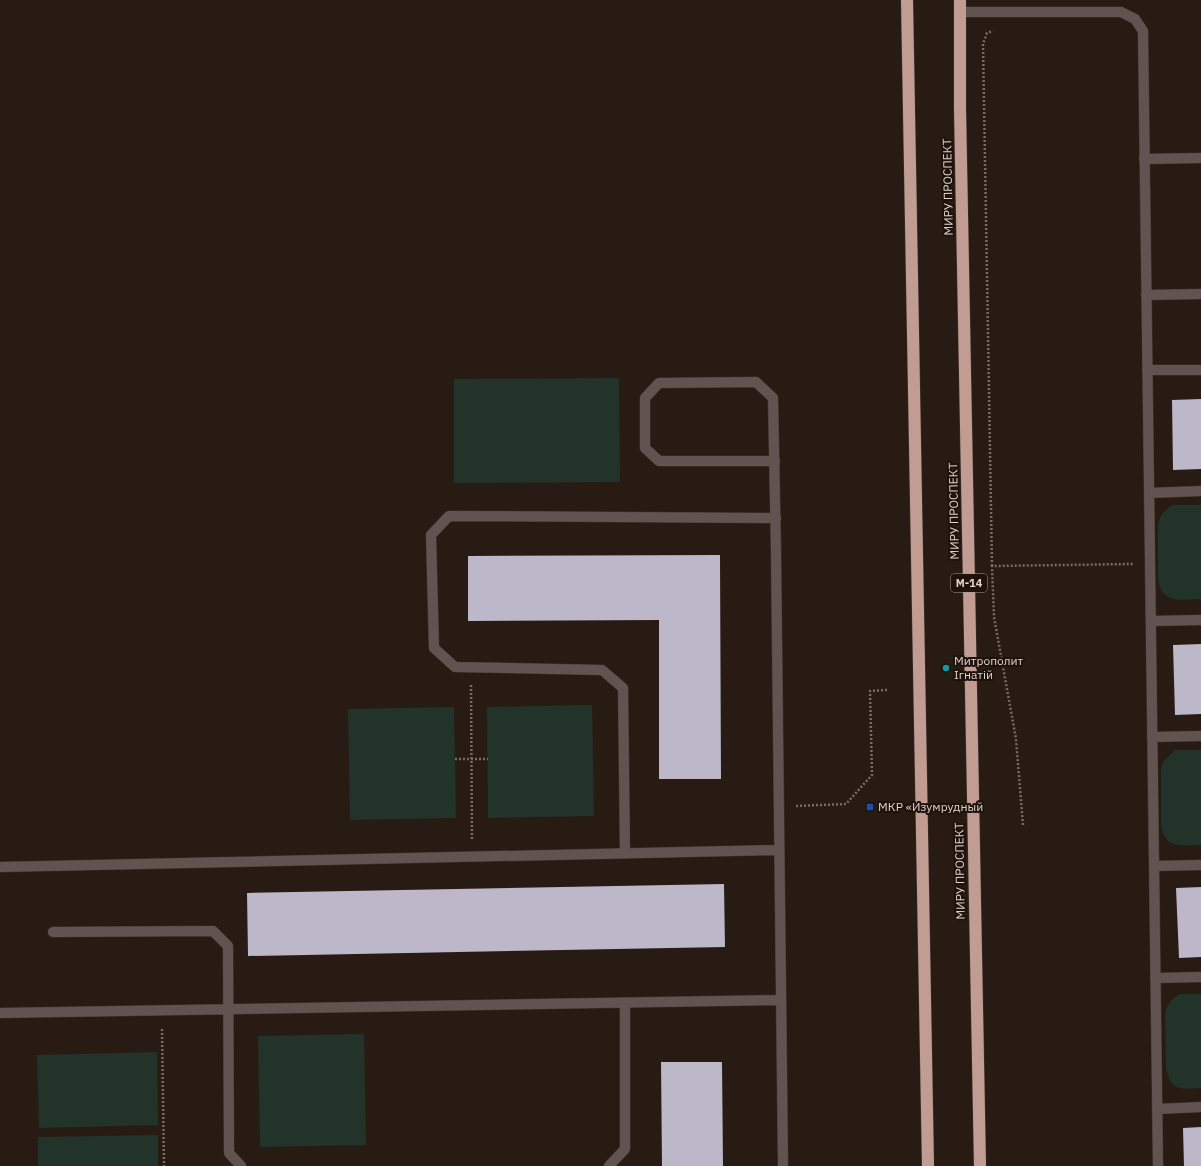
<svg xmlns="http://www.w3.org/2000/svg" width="1201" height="1166" viewBox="0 0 1201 1166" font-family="'IBM Plex Sans',sans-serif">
	<rect width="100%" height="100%" fill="#281b14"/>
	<!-- green -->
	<path fill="#22332a" d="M 619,378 L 620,482 L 454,483 L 454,379 Z
		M 1172,505 L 1201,505 L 1201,599 C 1180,599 1162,605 1158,579 L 1158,524 C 1160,515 1164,511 1172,505 Z
		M 592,705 L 594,816 L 488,818 L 487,707 Z
		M 454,707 L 456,818 L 350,820 L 348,709 Z
		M 1175,750 L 1201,750 L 1201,845 C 1180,845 1165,850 1161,824 L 1161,770 L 1163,762 Z
		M 1179,994 L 1201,994 L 1201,1088 C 1181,1089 1171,1092 1166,1068 L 1165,1014 C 1167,1004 1171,1000 1179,994 Z
		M 364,1034 L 366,1145 L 260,1147 L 258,1036 Z
		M 157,1052 L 158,1125 L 39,1128 L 37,1055 Z
		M 158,1135 L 158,1166 L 38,1166 L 38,1137 Z"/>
	<!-- building -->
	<path fill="#bcb7c9" d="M 1201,399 L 1201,469 L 1173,470 L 1172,400 Z
		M 720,555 L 721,779 L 659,779 L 659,620 L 468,621 L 468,556 Z
		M 1201,644 L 1201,714 L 1175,715 L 1173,645 Z
		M 724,884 L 725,947 L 248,956 L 247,893 Z
		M 1201,887 L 1201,957 L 1179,958 L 1176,888 Z
		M 661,1062 L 722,1062 L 723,1166 L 662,1166 Z
		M 1201,1127 L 1201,1166 L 1184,1166 L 1183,1128 Z"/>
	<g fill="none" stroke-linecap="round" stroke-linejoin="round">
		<!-- lane casing -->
		<g stroke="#42352e" stroke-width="11">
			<path id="lane" d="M 960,12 L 1121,12 L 1135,19 L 1143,31 L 1158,1166
				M 1144,159 L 1201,158
				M 1146,295 L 1201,294
				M 1147,370 L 1201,370
				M 775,461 L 659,461 L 645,448 L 645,398 L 659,383 L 756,382 L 773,398 L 776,552 L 783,1166
				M 1149,493 L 1201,491
				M 1151,621 L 1201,620
				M 1152,737 L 1201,736
				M 625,853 L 623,688 L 602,670 L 455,667 L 434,648 L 431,535 L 449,516 L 776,518
				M 1154,866 L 1201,865
				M 0,867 L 779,850
				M 53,932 L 213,931 L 228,946 L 229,1153 L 241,1166
				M 1155,978 L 1201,977
				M 0,1013 L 781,1000
				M 1157,1109 L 1201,1107
				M 609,1166 L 625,1149 L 625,1003"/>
		</g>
		<!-- highway casing -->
		<g stroke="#42352e" stroke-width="13">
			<path id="highway" d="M 907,0 L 928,1166
				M 960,0 L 960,108 L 980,1166"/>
		</g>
		<!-- path -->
		<path stroke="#786c66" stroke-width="2.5" stroke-dasharray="2 2" stroke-linecap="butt" d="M 992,566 L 983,44 L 987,33 L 993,31
			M 471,685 L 472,840
			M 455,759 L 488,759
			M 796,806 L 846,804 L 872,775 L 870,691 L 887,690
			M 1023,825 L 1016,739 L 994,617 L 992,566 L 1133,564
			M 162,1029 L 164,1166"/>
		<!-- lane -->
		<use href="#lane" stroke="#61534f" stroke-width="10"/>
		<!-- highway -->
		<use href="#highway" stroke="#c09c92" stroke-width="12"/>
	</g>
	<!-- markers -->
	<circle fill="#0f9aa8" stroke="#1f120b" stroke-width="1.5" cx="946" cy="668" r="4"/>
	<rect fill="#1a4fb4" stroke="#1f120b" stroke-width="1.5" x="866" y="803" width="8" height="8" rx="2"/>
	<g text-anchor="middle" stroke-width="4" stroke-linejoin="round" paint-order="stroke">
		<!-- shield labels -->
		<rect fill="#1f120b" stroke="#a59a95" stroke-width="1" x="951" y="574" width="36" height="18" rx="3"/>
		<g font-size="11" font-weight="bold" fill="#dfd5d0">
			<text x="969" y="587">М-14</text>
		</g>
		<!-- street labels -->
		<g font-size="12" fill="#dfd5d0" stroke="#1f120b">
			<text transform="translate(948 187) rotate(-91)" y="4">МИРУ ПРОСПЕКТ</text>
			<text transform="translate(954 511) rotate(-91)" y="4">МИРУ ПРОСПЕКТ</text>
			<text transform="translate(960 871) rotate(-91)" y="4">МИРУ ПРОСПЕКТ</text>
		</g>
		<!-- poi labels -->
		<g font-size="12" fill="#dfd5d0" stroke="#1f120b" text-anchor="start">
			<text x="954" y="665">Митрополит<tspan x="954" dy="14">Ігнатій</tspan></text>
			<text x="878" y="811">МКР «Изумрудный</text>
		</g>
	</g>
</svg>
